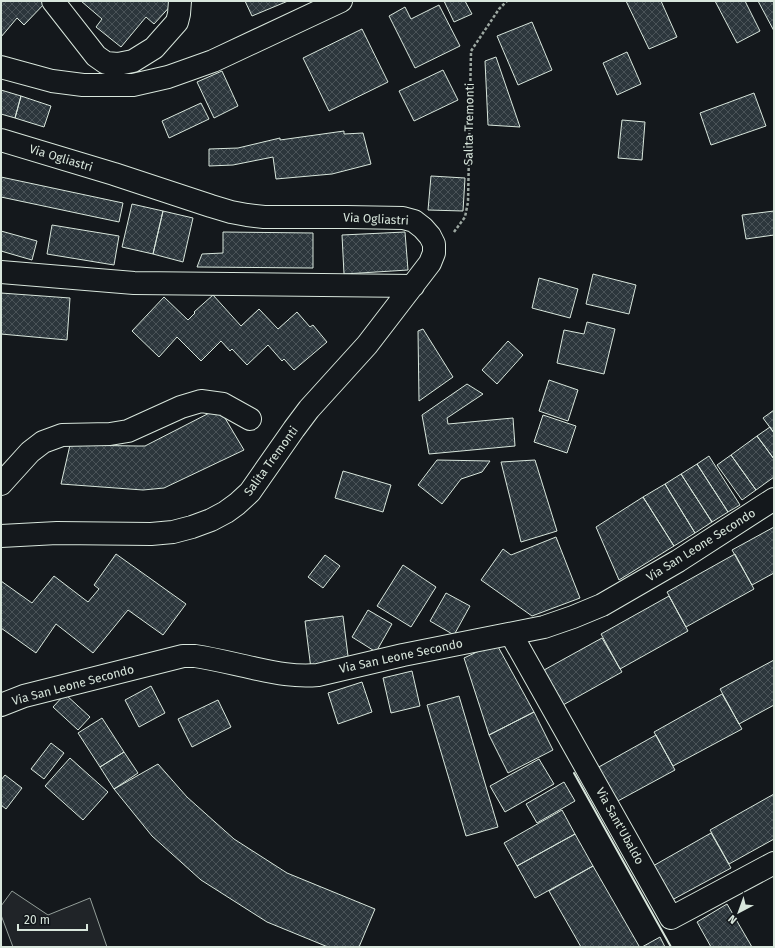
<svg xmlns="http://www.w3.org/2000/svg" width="775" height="948" viewBox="0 0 775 948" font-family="'Fira Sans',sans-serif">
	<defs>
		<pattern id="building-cross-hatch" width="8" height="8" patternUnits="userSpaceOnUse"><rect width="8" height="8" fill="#2c363c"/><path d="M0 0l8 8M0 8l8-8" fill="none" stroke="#4a5358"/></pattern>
	</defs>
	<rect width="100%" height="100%" fill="#14181c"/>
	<!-- grass -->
	<path fill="#202428" stroke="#939e99" d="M 12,891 L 48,915 L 90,898 L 107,947 L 13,947 L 1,915 L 1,906 Z"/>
	<!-- building -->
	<path fill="url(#building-cross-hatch)" stroke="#d8e6dc" d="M 1,1 L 46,1 L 46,2 L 24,25 L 17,18 L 1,37 Z
		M 81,1 L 175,1 L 154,24 L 146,17 L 121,47 L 96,27 L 102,19 Z
		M 245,1 L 288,1 L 252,16 Z
		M 444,1 L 465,1 L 472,14 L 454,22 Z
		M 626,1 L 661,1 L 677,37 L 649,49 Z
		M 715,1 L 745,1 L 760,31 L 737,43 Z
		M 758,1 L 774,1 L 774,31 Z
		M 439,5 L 460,46 L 415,68 L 389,16 L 405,7 L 411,19 Z
		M 532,22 L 552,70 L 518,85 L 497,36 Z
		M 362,29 L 388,82 L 329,111 L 303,58 Z
		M 627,52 L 641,84 L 617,95 L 603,63 Z
		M 496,57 L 520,127 L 488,125 L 485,61 Z
		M 443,70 L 458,100 L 414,121 L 399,91 Z
		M 222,71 L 238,106 L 214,118 L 197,82 Z
		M 1,90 L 21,96 L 15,118 L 1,114 Z
		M 754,93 L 766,126 L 711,145 L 700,113 Z
		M 21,96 L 51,106 L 44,127 L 15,118 Z
		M 201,103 L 209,119 L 169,138 L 162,121 Z
		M 622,120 L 645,122 L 642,160 L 618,158 Z
		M 344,131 L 344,134 L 363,133 L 371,164 L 332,174 L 276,179 L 273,157 L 233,165 L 209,166 L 209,149 L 238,148 L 280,138 L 280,140 Z
		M 431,176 L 465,178 L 463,211 L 428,210 Z
		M 1,177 L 123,203 L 119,222 L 1,197 Z
		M 132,204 L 163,211 L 153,254 L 122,247 Z
		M 163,211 L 193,218 L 183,262 L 153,254 Z
		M 774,211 L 774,235 L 746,239 L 742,215 Z
		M 52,225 L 119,236 L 114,265 L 47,254 Z
		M 1,231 L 37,241 L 32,260 L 1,251 Z
		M 223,232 L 313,233 L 313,268 L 197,267 L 202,254 L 223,253 Z
		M 405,232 L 408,270 L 344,274 L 342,235 Z
		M 593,274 L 636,285 L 629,314 L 586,304 Z
		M 539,278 L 578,289 L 570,318 L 532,308 Z
		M 1,293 L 70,298 L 67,340 L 1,334 Z
		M 213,295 L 241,326 L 259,309 L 278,329 L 297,312 L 310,327 L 313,325 L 327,342 L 294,370 L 284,359 L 282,361 L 268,345 L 247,365 L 232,349 L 230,351 L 221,341 L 201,361 L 177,337 L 159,357 L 132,331 L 164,297 L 188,320 L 195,313 L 194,312 Z
		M 587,322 L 615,329 L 604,374 L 557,363 L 564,330 L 584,334 Z
		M 423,329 L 453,377 L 419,401 L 418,331 Z
		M 508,341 L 523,355 L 497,384 L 482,370 Z
		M 549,380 L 578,390 L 568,421 L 539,411 Z
		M 467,384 L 483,394 L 447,418 L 448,424 L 513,418 L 515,446 L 429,454 L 422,415 Z
		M 219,408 L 244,450 L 164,488 L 143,490 L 61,484 L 70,445 L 138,446 L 145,446 Z
		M 774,410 L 774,433 L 763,418 Z
		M 543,415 L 576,426 L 567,453 L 534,442 Z
		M 770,427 L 774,433 L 774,459 L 757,436 Z
		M 757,436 L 774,459 L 774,477 L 756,490 L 731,455 Z
		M 731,455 L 756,490 L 742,500 L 717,465 Z
		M 709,456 L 740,505 L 728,512 L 697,464 Z
		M 437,460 L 490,461 L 482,472 L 461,479 L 442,504 L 418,485 Z
		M 535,460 L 557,531 L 521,542 L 501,462 Z
		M 697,464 L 728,512 L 712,522 L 681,474 Z
		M 343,471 L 391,485 L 383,512 L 335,498 Z
		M 681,474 L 712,522 L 695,533 L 665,484 Z
		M 665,484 L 695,533 L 674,546 L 643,497 Z
		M 643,497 L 674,546 L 619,580 L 596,527 Z
		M 774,527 L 774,573 L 752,585 L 732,550 Z
		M 556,537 L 580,598 L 532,616 L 481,580 L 503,549 L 511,555 Z
		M 116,554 L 186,604 L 163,635 L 128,610 L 93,653 L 56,624 L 36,653 L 1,628 L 1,581 L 32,603 L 54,576 L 88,602 L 99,589 L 94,585 Z
		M 735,554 L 754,589 L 686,627 L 667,592 Z
		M 325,555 L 340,566 L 323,588 L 308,577 Z
		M 403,565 L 436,587 L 411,627 L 377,606 Z
		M 446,593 L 470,606 L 454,635 L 430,621 Z
		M 669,596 L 688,631 L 620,669 L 601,634 Z
		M 368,610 L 392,624 L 376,652 L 352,637 Z
		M 343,616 L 349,664 L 311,669 L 305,621 Z
		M 602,638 L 622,672 L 563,705 L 544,670 Z
		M 496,643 L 534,712 L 489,735 L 464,658 Z
		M 774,660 L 774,705 L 739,724 L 720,689 Z
		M 412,671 L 420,706 L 391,713 L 383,678 Z
		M 362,682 L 372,712 L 338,724 L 328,693 Z
		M 151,686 L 165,713 L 139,727 L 125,700 Z
		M 65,694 L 90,717 L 78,730 L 53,707 Z
		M 722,694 L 742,729 L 673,766 L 654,732 Z
		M 459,696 L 498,827 L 466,836 L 427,705 Z
		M 218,700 L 231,727 L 192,747 L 178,719 Z
		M 534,712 L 553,750 L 508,773 L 489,735 Z
		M 102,718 L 124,752 L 100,767 L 78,733 Z
		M 656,735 L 675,770 L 616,802 L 597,768 Z
		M 51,743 L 64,753 L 44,779 L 31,769 Z
		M 124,752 L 138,773 L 114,789 L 100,767 Z
		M 70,758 L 108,792 L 83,820 L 45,786 Z
		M 539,759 L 554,784 L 505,812 L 490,786 Z
		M 158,764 L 187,797 L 234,839 L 287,873 L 375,909 L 359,947 L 328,947 L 267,922 L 201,880 L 152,836 L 114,789 Z
		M 5,775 L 22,788 L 6,809 L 1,805 L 1,780 Z
		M 564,782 L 575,801 L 537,823 L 526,804 Z
		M 774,794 L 774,839 L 729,864 L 710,830 Z
		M 562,810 L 575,834 L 517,866 L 504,843 Z
		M 711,833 L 731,868 L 672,900 L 653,866 Z
		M 575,834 L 593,866 L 535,898 L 517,866 Z
		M 593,866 L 639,946 L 638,947 L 581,947 L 549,891 Z
		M 727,904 L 752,947 L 711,947 L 697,922 Z
		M 660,937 L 665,947 L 642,947 Z"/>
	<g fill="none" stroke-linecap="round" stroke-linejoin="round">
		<!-- minor casing -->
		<g stroke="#d8e6dc" stroke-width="24">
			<path id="minor" d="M 53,1 L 96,56 L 106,63 L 118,64 L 133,61 L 154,48 L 177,22 L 179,14 L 180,1
				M 1,67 L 52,81 L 83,85 L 133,85 L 168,77 L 213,61 L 341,1
				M 1,140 L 114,174 L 211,206 L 231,212 L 247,215 L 264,217 L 347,217 L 403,218 L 414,221 L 423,228 L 430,236 L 434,244 L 434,253 L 430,263 L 367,345 L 309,409 L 294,429 L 250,492 L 237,504 L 226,512 L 211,520 L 192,527 L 173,532 L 151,534 L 57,533 L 1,536
				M 1,272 L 134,283 L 413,286
				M 1,484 L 30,452 L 43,442 L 62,435 L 110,434 L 128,431 L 181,407 L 201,401 L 223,404 L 250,419
				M 511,634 L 671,918 L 774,863
				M 1,705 L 24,696 L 183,656 L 195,656 C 215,659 234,664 253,668 C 276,673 294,677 318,675 L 403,655 L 544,627 L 573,617 L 602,605 L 678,561 L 774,499"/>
		</g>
		<!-- path -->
		<path stroke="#9da8a2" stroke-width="2.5" stroke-dasharray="3 2" stroke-linecap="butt" d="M 454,232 L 465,217 L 468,202 L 471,51 L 499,9 L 507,1"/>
		<!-- minor -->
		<use href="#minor" stroke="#14181c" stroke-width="22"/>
		<!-- wall -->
		<path stroke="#d8e6dc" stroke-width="2" d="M 574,773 L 671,947"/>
	</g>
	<g text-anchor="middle" stroke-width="3" stroke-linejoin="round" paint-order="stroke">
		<!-- street labels -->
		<g font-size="12" fill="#d8e6dc" stroke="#14181c">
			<text transform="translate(469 124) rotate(-89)" y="4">Salita Tremonti</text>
			<text transform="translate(61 158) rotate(17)" y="4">Via Ogliastri</text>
			<text transform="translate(376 219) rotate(3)" y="4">Via Ogliastri</text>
			<text transform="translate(271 461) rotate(-54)" y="4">Salita Tremonti</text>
			<text transform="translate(701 545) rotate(-32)" y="4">Via San Leone Secondo</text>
			<text transform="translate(401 656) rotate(-12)" y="4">Via San Leone Secondo</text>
			<text transform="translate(73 685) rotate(-15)" y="4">Via San Leone Secondo</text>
			<text transform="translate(620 826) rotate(61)" y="4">Via Sant'Ubaldo</text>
		</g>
	</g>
	<!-- border -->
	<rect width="775" height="948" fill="none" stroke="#d8e6dc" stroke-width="4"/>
	<!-- north arrow -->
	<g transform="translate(739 912) rotate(221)" stroke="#14181c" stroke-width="3" paint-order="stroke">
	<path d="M0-3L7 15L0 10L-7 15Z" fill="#d8e6dc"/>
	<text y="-6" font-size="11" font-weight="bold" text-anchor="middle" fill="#d8e6dc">N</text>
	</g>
	<!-- scale -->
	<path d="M18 924v6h69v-6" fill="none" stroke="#d8e6dc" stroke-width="2"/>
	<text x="24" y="924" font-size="12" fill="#d8e6dc" stroke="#14181c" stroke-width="3" paint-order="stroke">20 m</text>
</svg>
